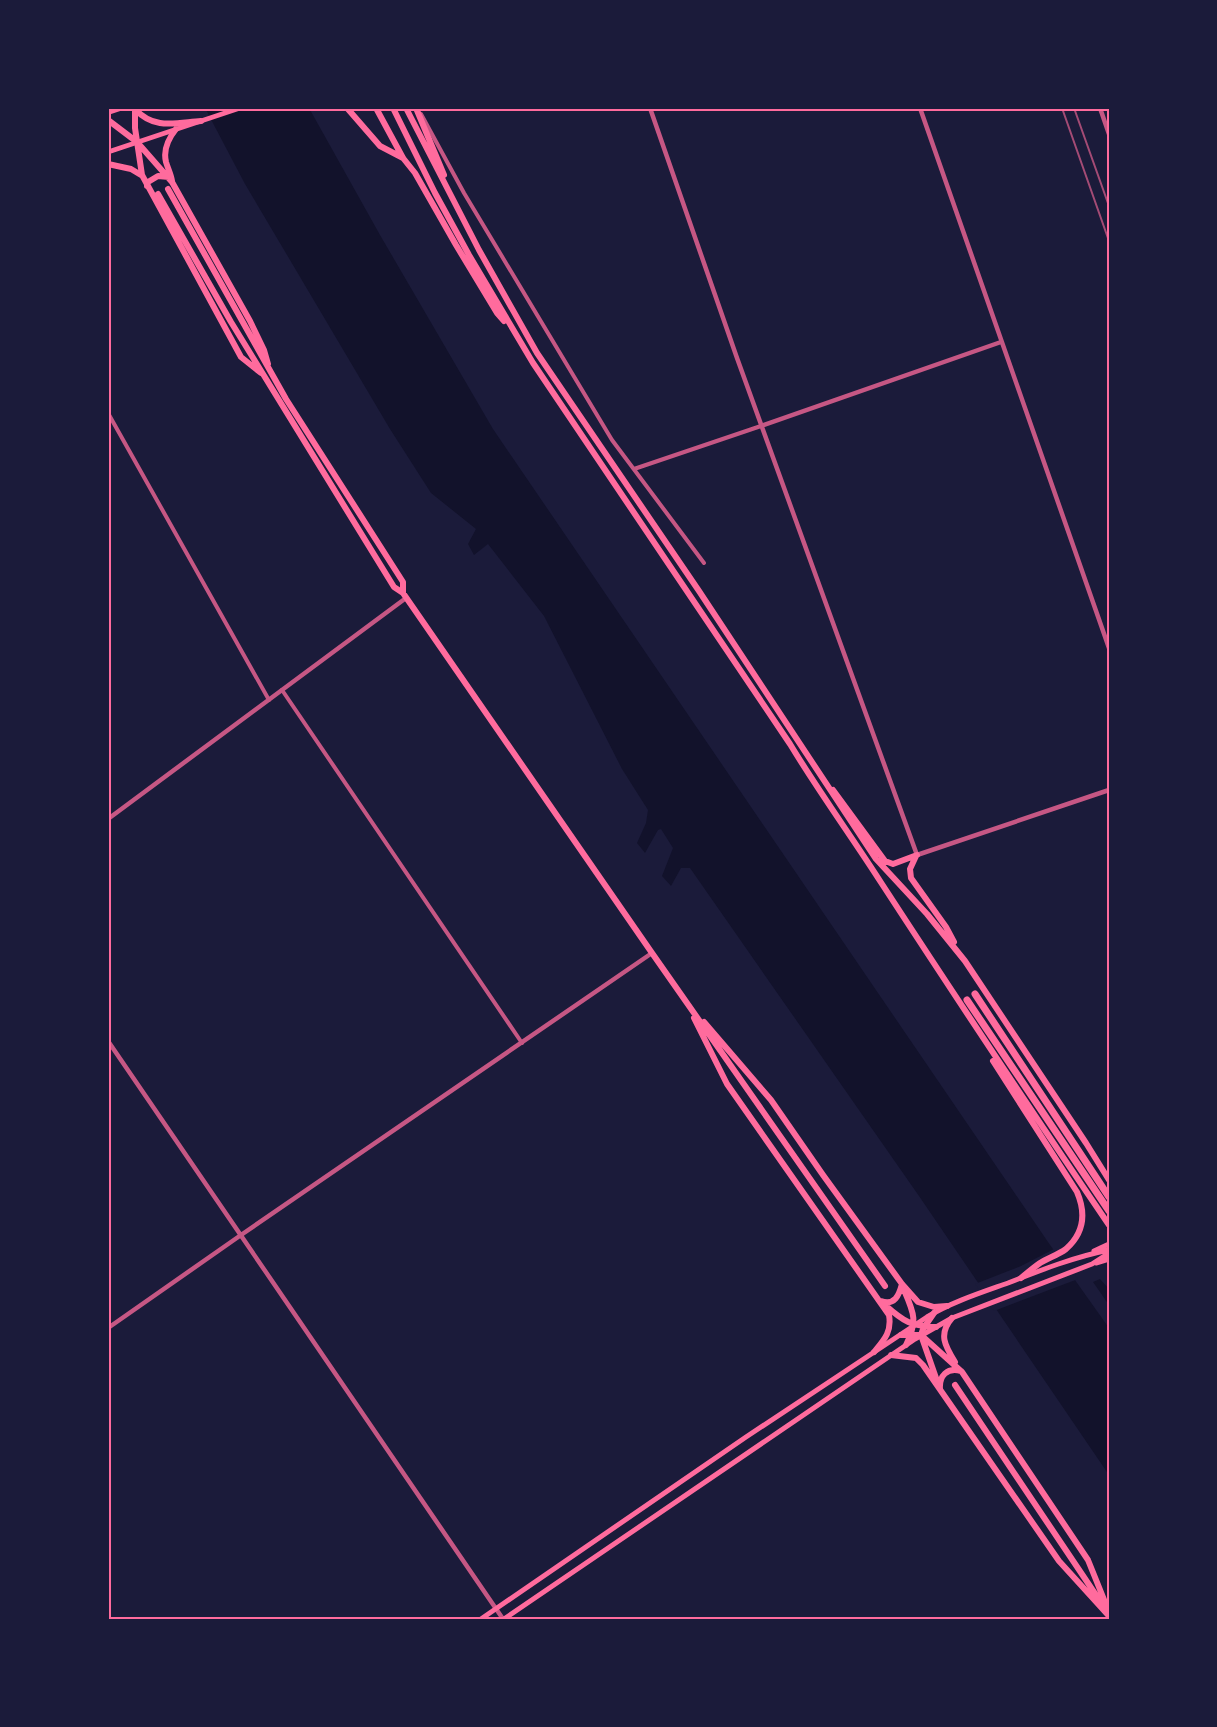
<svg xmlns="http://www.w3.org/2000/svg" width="1217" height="1727" viewBox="0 0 1217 1727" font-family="'Roboto Condensed',sans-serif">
	<rect width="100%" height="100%" fill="#1b1b3a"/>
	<!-- water -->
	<path fill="#12122b" d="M 205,108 L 309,108 L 380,235 L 493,429 L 1048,1242 L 1109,1328 L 1109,1475 L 919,1196 L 690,868 L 681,868 L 671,886 L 662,876 L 673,848 L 661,829 L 658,830 L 645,853 L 637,843 L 646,823 L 648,810 L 622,769 L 544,616 L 488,544 L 474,555 L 468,544 L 476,529 L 431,493 L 390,429 L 245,184 Z
		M 1100,1279 L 1109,1289 L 1109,1305 L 1093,1282 Z"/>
	<!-- pier -->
	<path fill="#1b1b3a" d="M 1056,1248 L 1078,1279 L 994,1311 L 975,1284 L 1021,1266 Z"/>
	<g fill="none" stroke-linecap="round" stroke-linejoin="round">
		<!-- minor -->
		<path stroke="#c65784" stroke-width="4" d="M 421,114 L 464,193 L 612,440 L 704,563
			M 108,413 L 269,700
			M 634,469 L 761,426
			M 282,690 L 522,1043"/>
		<!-- tertiary -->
		<path stroke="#c65784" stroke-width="4.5" d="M 650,108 L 737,358 L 917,855 L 1109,790
			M 920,108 L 1109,648
			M 1100,108 L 1109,134
			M 761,426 L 1001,342
			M 108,819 L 406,598
			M 108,1041 L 503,1619
			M 108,1328 L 241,1235 L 652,953"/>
		<!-- secondary -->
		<path stroke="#ff6b9d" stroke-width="5" d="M 108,152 L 240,108
			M 1094,1251 L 1109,1244
			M 1096,1263 L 1109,1259
			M 481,1619 L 746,1437 L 927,1317 C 952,1302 980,1293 1008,1283 C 1041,1270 1074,1257 1109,1250
			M 504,1619 L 915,1339 L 952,1318 L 1092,1264 L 1109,1253"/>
		<!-- primary -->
		<path stroke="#ff6b9d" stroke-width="6" d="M 347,108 L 380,146 L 403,158
			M 376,108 L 403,158 L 415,173 L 456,245 L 497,313 L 504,321
			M 393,108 L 435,193 L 469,255 L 533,363 L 790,744 C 819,792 852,837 882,884 C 957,999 1032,1112 1109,1225
			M 406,108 L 479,250 L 537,353 L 699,591 L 876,859 L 927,914 L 965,961 L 1086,1143 L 1109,1180
			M 416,108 L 444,175
			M 135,109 L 135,128 L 142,175 L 241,357 L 261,373
			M 135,109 C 154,130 175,123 201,121
			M 108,112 L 120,108
			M 108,120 L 137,142 L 172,182 L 250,321 L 264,350 L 268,364
			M 108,164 L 131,169 L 141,175
			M 172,181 C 171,174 168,169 166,162 C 163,150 168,139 176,129
			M 147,186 L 148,182 L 158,176 L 169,177
			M 168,189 L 286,399 L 403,582 L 403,593
			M 158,194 L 231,322 L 394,587 L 403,593 L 652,953 L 885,1286
			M 833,790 L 885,861 L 893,864 L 917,855
			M 916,856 L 910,869 L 911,878 L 946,927 L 954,942
			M 694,1018 L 727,1084 L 889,1315 C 892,1332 884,1340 874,1352
			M 704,1022 L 771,1100 L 823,1175 L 902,1284 L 918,1302 L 934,1307 L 947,1306
			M 993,1061 L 1077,1192 C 1086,1213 1084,1233 1066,1249 C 1058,1255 1048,1258 1040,1263 C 1033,1268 1027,1273 1021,1278
			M 904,1290 C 914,1313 918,1321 906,1345
			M 881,1301 C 895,1306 899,1295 902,1284
			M 885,1305 C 904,1322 911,1326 936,1327
			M 934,1313 L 923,1329 L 921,1335 L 936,1378
			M 952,1318 C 938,1334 945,1346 955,1362
			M 901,1335 L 921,1335 L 962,1372 L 1088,1560 L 1109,1612
			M 891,1355 L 916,1358 L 923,1365 L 1059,1561 L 1109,1616
			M 955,1385 L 1102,1604
			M 940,1389 C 939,1376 947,1367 961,1371"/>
		<!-- trunk -->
		<path stroke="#ff6b9d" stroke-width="7" d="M 975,994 L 1109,1197
			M 967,1000 L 1109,1211"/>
		<!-- rail -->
		<path stroke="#a44b75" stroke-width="2" d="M 1062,108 L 1109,241
			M 1074,108 L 1109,206"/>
	</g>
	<!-- border -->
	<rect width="1217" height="1727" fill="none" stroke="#1b1b3a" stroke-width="219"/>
	<rect x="110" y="110" width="998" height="1508" fill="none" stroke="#ff6b9d" stroke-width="2"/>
</svg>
